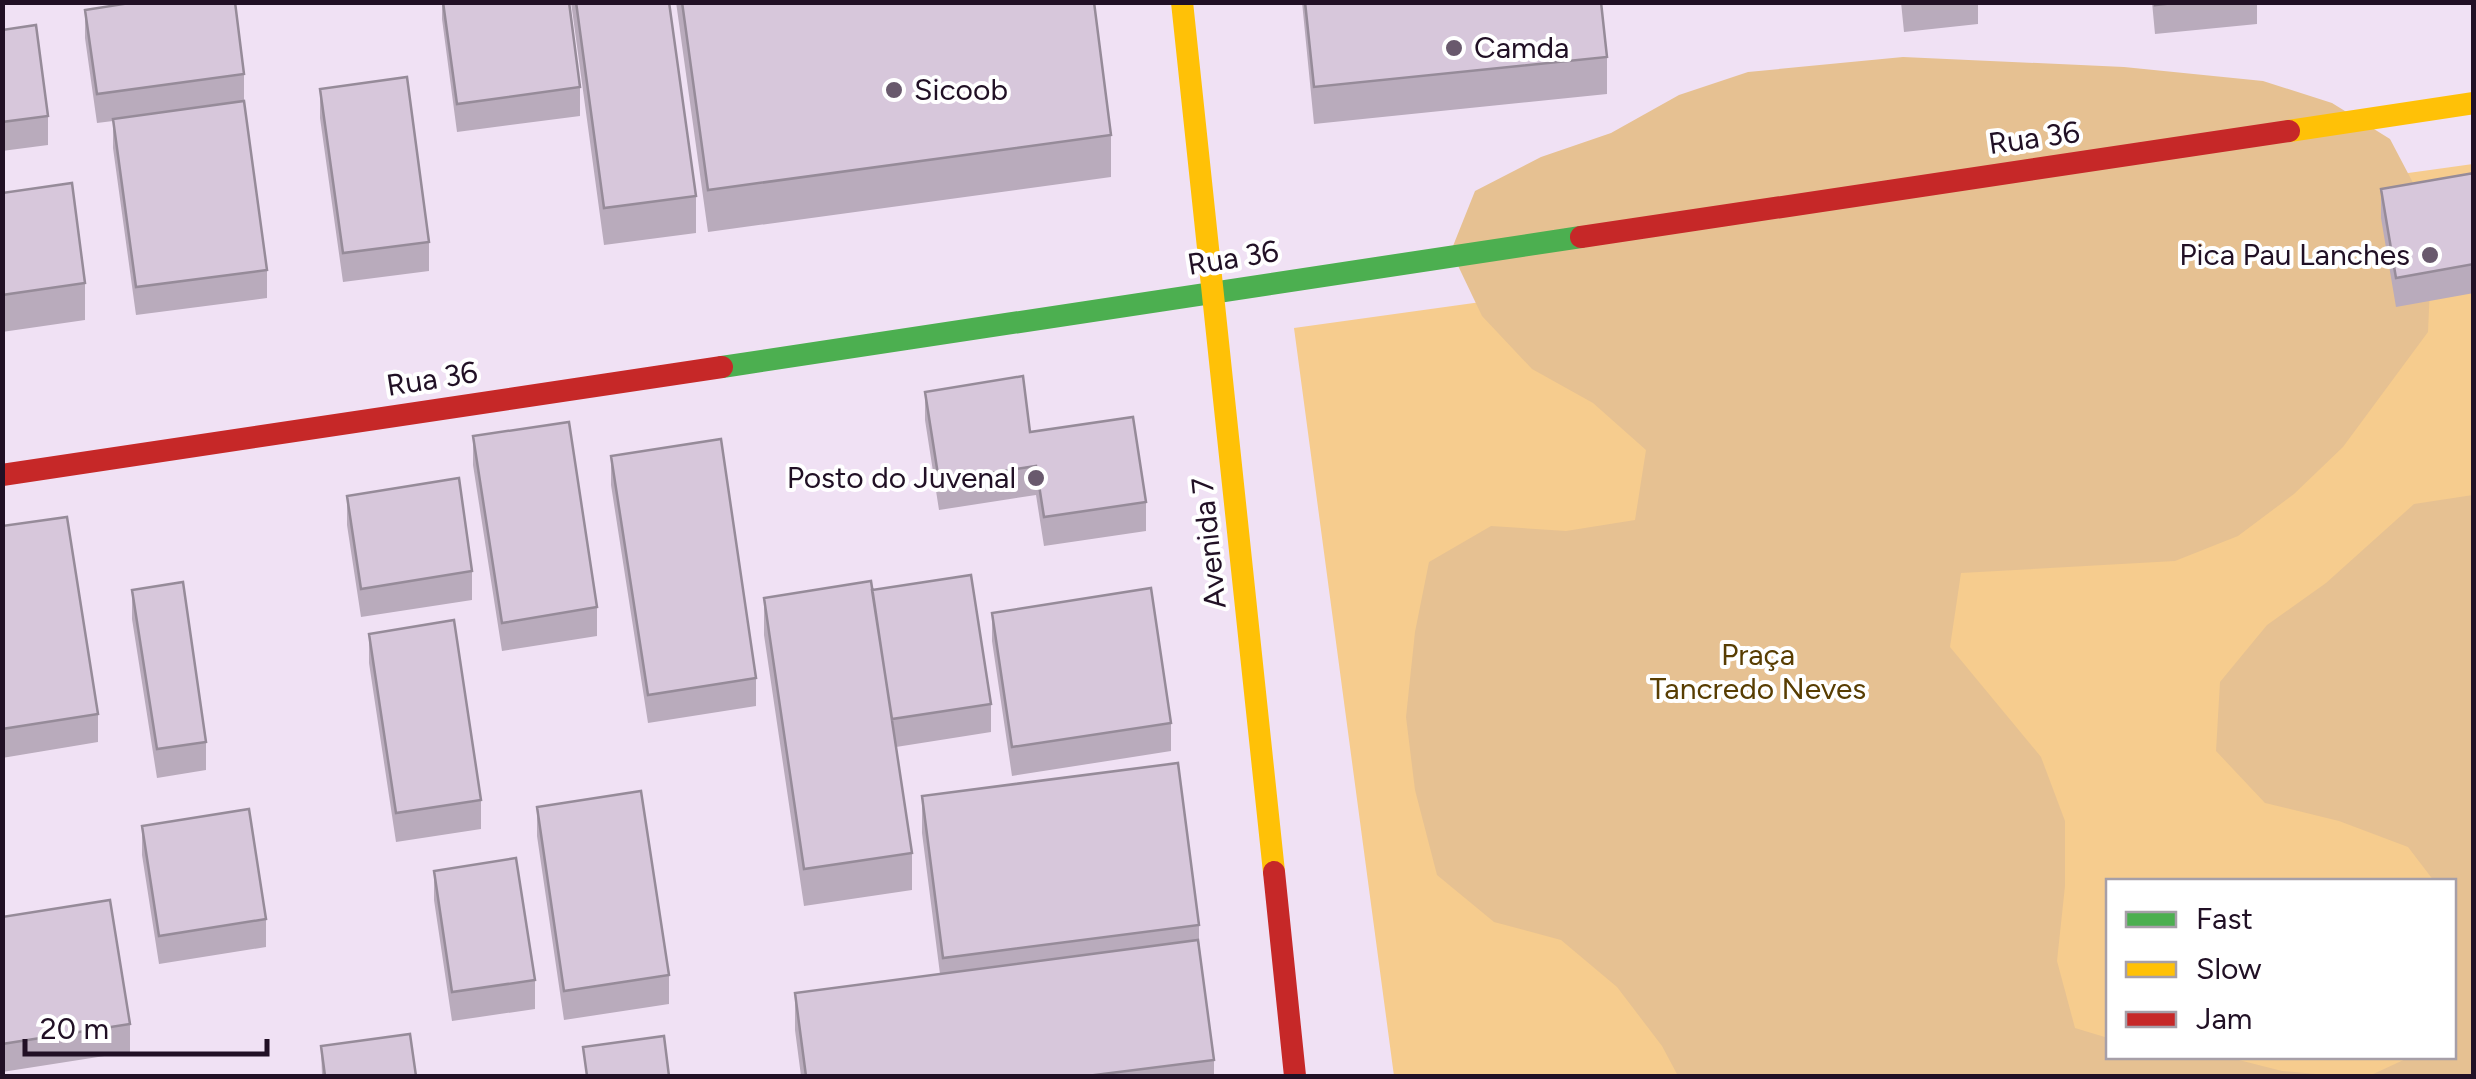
<svg xmlns="http://www.w3.org/2000/svg" width="2476" height="1079" viewBox="0 0 2476 1079" font-family="Figtree,sans-serif">
	<rect width="100%" height="100%" fill="#f0e1f4"/>
	<!-- green -->
	<path fill="#f6cc8e" fill-rule="evenodd" d="M 2473,164 L 2473,1076 L 1394,1076 L 1294,328 ZM 2108,882 L 2454,882 L 2454,1056 L 2108,1056 Z"/>
	<!-- forest -->
	<path fill="#e6c192" d="M 1903,57 L 2124,67 L 2263,81 L 2332,103 L 2390,139 L 2421,198 L 2431,264 L 2428,332 L 2343,447 L 2294,494 L 2238,536 L 2175,561 L 1961,573 L 1950,647 L 2041,757 L 2065,821 L 2065,886 L 2057,961 L 2075,1028 L 2108,1038 L 2108,1056 L 2227,1057 L 2282,1071 L 2338,1076 L 1678,1076 L 1662,1046 L 1617,987 L 1561,940 L 1494,922 L 1437,875 L 1415,790 L 1406,717 L 1415,632 L 1429,562 L 1491,526 L 1566,531 L 1635,520 L 1646,450 L 1593,403 L 1532,369 L 1482,316 L 1451,251 L 1475,191 L 1541,157 L 1611,133 L 1679,95 L 1748,72 Z
		M 2473,495 L 2473,1076 L 2369,1076 L 2410,1057 L 2454,1056 L 2454,882 L 2434,881 L 2408,847 L 2339,821 L 2265,803 L 2216,751 L 2220,682 L 2267,625 L 2326,583 L 2414,504 Z"/>
	<g fill="none" stroke-linecap="round" stroke-linejoin="round">
		<!-- fast -->
		<path stroke="#4caf50" stroke-width="22" d="M 722,367 L 1581,237"/>
		<!-- slow -->
		<path stroke="#ffc107" stroke-width="22" d="M 1182,2 L 1274,872
			M 2289,131 L 2474,103"/>
		<!-- jam -->
		<path stroke="#c62828" stroke-width="22" d="M 1581,237 L 2289,131
			M 2,475 L 722,367
			M 1274,872 L 1295,1076"/>
	</g>
	<!-- wall -->
	<path fill="#b9abbc" d="M 442,2 L 569,2 L 580,87 L 580,116 L 457,132 L 442,19 Z
		M 571,2 L 669,2 L 696,196 L 696,233 L 604,245 Z
		M 676,2 L 1094,2 L 1111,135 L 1111,177 L 708,232 Z
		M 1302,2 L 1601,2 L 1607,57 L 1607,94 L 1314,124 Z
		M 1901,2 L 1978,2 L 1978,24 L 1904,32 Z
		M 2152,2 L 2257,2 L 2257,24 L 2155,34 Z
		M 85,10 L 244,74 L 244,102 L 267,270 L 267,298 L 136,315 L 113,148 L 113,121 L 97,123 L 85,38 Z
		M 2,30 L 48,116 L 48,145 L 2,151 Z
		M 320,89 L 429,242 L 429,271 L 343,282 L 320,118 Z
		M 2474,173 L 2474,293 L 2396,307 L 2381,218 L 2381,189 Z
		M 2,193 L 85,283 L 85,320 L 2,332 Z
		M 925,392 L 1030,432 L 1146,502 L 1146,531 L 1044,546 L 1036,495 L 939,510 L 925,420 Z
		M 473,436 L 597,607 L 597,636 L 502,651 L 473,465 Z
		M 611,456 L 756,678 L 756,706 L 648,723 L 611,485 Z
		M 347,496 L 472,571 L 472,600 L 361,617 L 347,525 Z
		M 2,526 L 98,714 L 98,742 L 2,758 Z
		M 132,590 L 206,742 L 206,770 L 157,778 L 132,619 Z
		M 872,590 L 991,704 L 991,732 L 896,747 L 912,853 L 912,890 L 804,906 L 764,635 L 764,598 Z
		M 992,613 L 1171,723 L 1171,751 L 1012,776 L 992,641 Z
		M 369,634 L 481,800 L 481,829 L 396,842 L 369,663 Z
		M 922,796 L 1199,925 L 1199,942 L 1214,1060 L 1214,1076 L 801,1076 L 795,1030 L 795,993 L 940,974 L 922,833 Z
		M 537,807 L 669,975 L 669,1004 L 564,1020 L 537,836 Z
		M 142,826 L 266,919 L 266,947 L 159,964 L 142,855 Z
		M 434,871 L 535,980 L 535,1009 L 452,1021 L 434,900 Z
		M 2,917 L 130,1024 L 130,1052 L 2,1072 Z
		M 321,1046 L 416,1076 L 322,1076 Z"/>
	<!-- building -->
	<path fill="#d7c7db" stroke="#968b99" stroke-width="2.5" d="M 136,2 L 235,2 L 244,74 L 97,94 L 85,10 Z
		M 443,2 L 569,2 L 580,87 L 457,104 Z
		M 576,2 L 669,2 L 696,196 L 604,208 Z
		M 682,2 L 1094,2 L 1111,135 L 708,190 Z
		M 1305,2 L 1601,2 L 1607,57 L 1314,87 Z
		M 2155,2 L 2183,2 L 2155,5 Z
		M 36,25 L 48,116 L 2,122 L 2,30 Z
		M 407,77 L 429,242 L 343,253 L 320,89 Z
		M 244,101 L 267,270 L 136,287 L 113,119 Z
		M 2474,173 L 2474,264 L 2396,278 L 2381,189 Z
		M 72,183 L 85,283 L 2,295 L 2,193 Z
		M 1023,376 L 1030,432 L 1133,417 L 1146,502 L 1044,517 L 1036,466 L 939,481 L 925,392 Z
		M 569,422 L 597,607 L 502,623 L 473,436 Z
		M 721,439 L 756,678 L 648,695 L 611,456 Z
		M 459,478 L 472,571 L 361,589 L 347,496 Z
		M 67,517 L 98,714 L 2,729 L 2,526 Z
		M 971,575 L 991,704 L 892,719 L 872,590 Z
		M 871,581 L 912,853 L 804,869 L 764,598 Z
		M 183,582 L 206,742 L 157,749 L 132,590 Z
		M 1151,588 L 1171,723 L 1012,747 L 992,613 Z
		M 454,620 L 481,800 L 396,813 L 369,634 Z
		M 1178,763 L 1199,925 L 943,958 L 922,796 Z
		M 641,791 L 669,975 L 564,991 L 537,807 Z
		M 249,809 L 266,919 L 159,936 L 142,826 Z
		M 516,858 L 535,980 L 452,992 L 434,871 Z
		M 110,900 L 130,1024 L 2,1044 L 2,917 Z
		M 1198,940 L 1214,1060 L 1087,1076 L 806,1076 L 795,993 Z
		M 410,1034 L 416,1076 L 325,1076 L 321,1046 Z
		M 664,1036 L 669,1076 L 587,1076 L 583,1047 Z"/>
	<!-- markers -->
	<g fill="#69596d" stroke="#fff" stroke-width="4">
		<circle cx="1454" cy="48" r="10"/>
		<circle cx="894" cy="90" r="10"/>
		<circle cx="2430" cy="255" r="10"/>
		<circle cx="1036" cy="478" r="10"/>
	</g>
	<g text-anchor="middle" stroke-width="8" stroke-linejoin="round" paint-order="stroke">
		<!-- poi labels -->
		<g font-size="30" fill="#211025" stroke="#fff" text-anchor="start">
			<text x="1474" y="58">Camda</text>
			<text x="914" y="100">Sicoob</text>
			<text x="2410" y="265" text-anchor="end">Pica Pau Lanches</text>
			<text x="1016" y="488" text-anchor="end">Posto do Juvenal</text>
		</g>
		<!-- street labels -->
		<g font-size="30" fill="#211025" stroke="#fff">
			<text transform="translate(2034 138) rotate(-8)" y="10">Rua 36</text>
			<text transform="translate(1233 258) rotate(-9)" y="10">Rua 36</text>
			<text transform="translate(432 379) rotate(-9)" y="10">Rua 36</text>
			<text transform="translate(1209 543) rotate(-96)" y="10">Avenida 7</text>
		</g>
		<!-- park labels -->
		<g font-size="30" fill="#583d02" stroke="#fff">
			<text x="1758" y="665">Praça<tspan x="1758" dy="34">Tancredo Neves</tspan></text>
		</g>
	</g>
	<!-- border -->
	<rect width="2476" height="1079" fill="none" stroke="#211025" stroke-width="10"/>
	<!-- legend -->
	<rect x="2106" y="879" width="350" height="180" fill="#ffffff" stroke="#a69fa8" stroke-width="2.5"/>
	<rect x="2126" y="912" width="50" height="15" fill="#4caf50" stroke="#a69fa8" stroke-width="2.5"/>
	<text x="2196" y="929" font-size="30" fill="#211025">Fast</text>
	<rect x="2126" y="962" width="50" height="15" fill="#ffc107" stroke="#a69fa8" stroke-width="2.5"/>
	<text x="2196" y="979" font-size="30" fill="#211025">Slow</text>
	<rect x="2126" y="1012" width="50" height="15" fill="#c62828" stroke="#a69fa8" stroke-width="2.5"/>
	<text x="2196" y="1029" font-size="30" fill="#211025">Jam</text>
	<!-- scale -->
	<path d="M25 1039v15h242v-15" fill="none" stroke="#211025" stroke-width="5"/>
	<text x="40" y="1039" font-size="30" fill="#211025" stroke="#ffffff" stroke-width="8" paint-order="stroke">20 m</text>
</svg>
